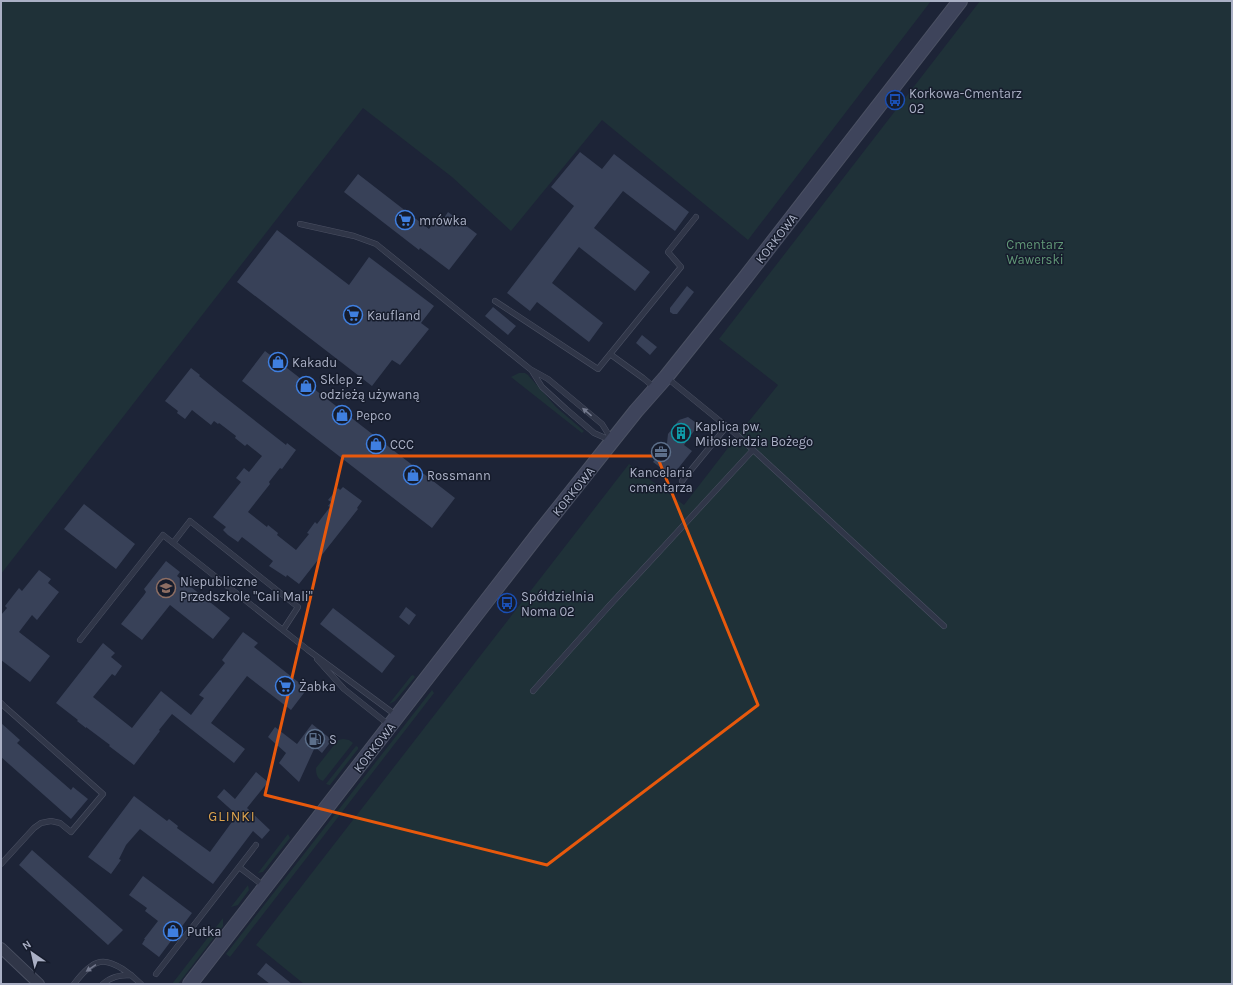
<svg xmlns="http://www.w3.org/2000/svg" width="1233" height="985" viewBox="0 0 1233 985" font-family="Karla,sans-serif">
	<rect width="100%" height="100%" fill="#1d2437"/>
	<!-- green -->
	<path fill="#1f3138" d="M 1,1 L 931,1 L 748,240 L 602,120 L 511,231 L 452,177 L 363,108 L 1,574 Z
		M 980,1 L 1232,1 L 1232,984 L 304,984 L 256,945 L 629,464 L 684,505 L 741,431 L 778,385 L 719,339 Z
		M 519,373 L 525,373 L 528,375 L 556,407 L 584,431 L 582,433 L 511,377 Z
		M 413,675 L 415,677 L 395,701 L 389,704 L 411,676 Z
		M 432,690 L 434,693 L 230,957 L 226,954 Z
		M 343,739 L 349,740 L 353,743 L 323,781 C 317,779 316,774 316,768 L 338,740 Z
		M 356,746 L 358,747 L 358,749 L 330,785 L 329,785 L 326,784 Z
		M 288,834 L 290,838 L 263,872 L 258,873 Z
		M 248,885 L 249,890 L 238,905 L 231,907 Z
		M 223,918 L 223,926 L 178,984 L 172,984 Z"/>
	<!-- building -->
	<path fill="#384158" d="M 580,152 L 602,169 L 614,154 L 689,212 L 675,231 L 623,191 L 594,228 L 650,272 L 635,291 L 579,247 L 552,283 L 603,323 L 589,342 L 537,302 L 530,311 L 507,293 L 574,206 L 551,187 Z
		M 358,174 L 429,229 L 440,215 L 444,218 L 448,212 L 477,234 L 449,270 L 420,248 L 419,250 L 344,192 Z
		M 277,230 L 349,285 L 369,257 L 434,306 L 421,323 L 429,329 L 400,365 L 392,360 L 372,386 L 237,282 Z
		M 687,286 L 694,292 L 677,314 L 673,314 L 670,312 L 670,308 Z
		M 493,307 L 516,326 L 508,335 L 485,316 Z
		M 642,335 L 657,347 L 650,355 L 636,343 Z
		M 265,351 L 455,498 L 432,528 L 242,381 Z
		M 191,368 L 200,375 L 199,376 L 221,394 L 286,445 L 287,443 L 296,450 L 282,469 L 280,468 L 269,482 L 270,484 L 248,512 L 267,527 L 268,525 L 278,533 L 277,535 L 296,550 L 309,534 L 307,533 L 315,522 L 317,524 L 330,507 L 328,506 L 331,502 L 328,500 L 338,488 L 340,490 L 343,487 L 362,501 L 357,508 L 358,509 L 299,584 L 287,575 L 286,577 L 269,566 L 273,561 L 242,537 L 238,542 L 228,535 L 223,530 L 226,527 L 213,517 L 241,482 L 236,478 L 244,468 L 249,472 L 262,456 L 247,444 L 245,446 L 235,438 L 236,436 L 219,423 L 218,424 L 214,421 L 211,425 L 192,410 L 185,419 L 177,413 L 178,411 L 165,401 Z
		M 688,417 L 695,422 L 694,431 L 684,445 L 692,451 L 672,476 L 653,462 L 667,443 L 668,434 L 679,420 Z
		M 84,504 L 135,544 L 116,569 L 64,529 Z
		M 166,561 L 180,572 L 177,576 L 230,618 L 213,639 L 170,605 L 142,640 L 121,624 L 144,595 L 146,592 L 144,589 Z
		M 39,570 L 51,579 L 48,583 L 59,592 L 37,620 L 32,615 L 19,632 L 50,656 L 30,682 L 1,660 L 1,615 L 7,608 L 5,606 L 19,588 L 22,591 Z
		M 406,607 L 416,615 L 409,625 L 399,617 Z
		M 333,608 L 395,656 L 382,673 L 320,624 Z
		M 243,632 L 258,643 L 254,647 L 307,689 L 291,710 L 247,676 L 211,723 L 245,749 L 234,763 L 172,714 L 159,730 L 160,731 L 134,765 L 109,746 L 110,745 L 86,727 L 86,728 L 77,721 L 78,720 L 56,703 L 103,643 L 115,653 L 111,657 L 122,666 L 115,676 L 112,674 L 93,697 L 132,728 L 161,691 L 191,715 L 204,698 L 199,695 L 225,663 L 222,660 Z
		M 1,723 L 20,740 L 17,743 L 71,790 L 73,787 L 88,799 L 71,819 L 1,757 Z
		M 312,724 L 332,740 L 322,753 L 315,747 L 299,782 L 279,763 L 286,753 L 268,737 L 275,727 L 297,744 Z
		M 256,772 L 268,782 L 247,808 L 270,830 L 262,839 L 253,831 L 213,884 L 140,829 L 126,845 L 119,859 L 121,860 L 111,874 L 88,857 L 134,796 L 167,821 L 169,819 L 178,826 L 177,828 L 210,852 L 237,815 L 217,797 L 224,789 L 235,799 Z
		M 32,850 L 123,930 L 108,945 L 19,865 Z
		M 143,876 L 192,913 L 159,957 L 142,944 L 145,939 L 144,939 L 158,921 L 145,911 L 147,908 L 129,895 Z
		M 266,963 L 292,984 L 270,984 L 257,974 Z"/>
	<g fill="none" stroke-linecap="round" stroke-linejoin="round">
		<!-- lane casing -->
		<g stroke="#4b5163" stroke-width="6">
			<path id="lane" d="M 300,224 L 354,236 L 376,244 L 530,369 L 548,379 L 602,424 L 612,440
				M 495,301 L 598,369 L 681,267 L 668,252 L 696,217
				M 610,354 L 643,378 L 655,388
				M 532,371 L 542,387 L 566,409 L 594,433 L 610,440
				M 666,377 L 737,435 L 944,626
				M 682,481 L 727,426
				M 173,543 L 190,521 L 298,607 L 283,630
				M 80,640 L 163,535 L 308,650 L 397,716
				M 317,659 L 344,689 L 389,725
				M 533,691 L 609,606 L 753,450
				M 1,703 L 5,707 L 103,794 L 71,832 L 60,823 L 51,821 L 41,823 L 34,828 L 1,864
				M 239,867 L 265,887
				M 156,974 L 256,845
				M 74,984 C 80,976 90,964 100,962 C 113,959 133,976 141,984
				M 103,984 C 111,977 119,975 131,975"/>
		</g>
		<!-- street casing -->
		<g stroke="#4b5163" stroke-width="12">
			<path id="street" d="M 1,948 L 39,984"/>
		</g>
		<!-- secondary casing -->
		<g stroke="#4b5163" stroke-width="16">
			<path id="secondary" d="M 190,984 L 539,533 L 636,411 L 666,377 L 745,278 L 960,1"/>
		</g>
		<!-- lane -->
		<use href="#lane" stroke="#303648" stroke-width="5"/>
		<!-- street -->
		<use href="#street" stroke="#303648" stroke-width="10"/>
		<!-- secondary -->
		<use href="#secondary" stroke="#3e445b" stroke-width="14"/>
	</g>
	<!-- one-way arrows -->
	<defs><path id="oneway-solid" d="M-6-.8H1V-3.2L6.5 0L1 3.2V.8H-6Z"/></defs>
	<g fill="#73798d">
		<use href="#oneway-solid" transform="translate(587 412) rotate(-140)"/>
		<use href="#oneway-solid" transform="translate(91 968) rotate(146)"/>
	</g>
	<!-- marked area -->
	<path fill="none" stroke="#e8590c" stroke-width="3" stroke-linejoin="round" d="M 343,456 L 657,456 L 758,705 L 547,865 L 265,795 Z"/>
	<!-- icons -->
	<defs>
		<g id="bus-ring" transform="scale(1)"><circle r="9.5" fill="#161c2c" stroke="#1a4fb4" stroke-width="1.5"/><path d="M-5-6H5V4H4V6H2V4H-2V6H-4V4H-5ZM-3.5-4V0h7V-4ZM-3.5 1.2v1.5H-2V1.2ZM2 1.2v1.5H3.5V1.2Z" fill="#1a4fb4"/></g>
		<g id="supermarket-ring" transform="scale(1)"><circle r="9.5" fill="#161c2c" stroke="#3f7fe0" stroke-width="1.5"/><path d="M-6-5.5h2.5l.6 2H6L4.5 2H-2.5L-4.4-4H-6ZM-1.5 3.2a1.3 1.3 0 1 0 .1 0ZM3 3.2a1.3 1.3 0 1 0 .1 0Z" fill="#3f7fe0"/></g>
		<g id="shop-ring" transform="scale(1)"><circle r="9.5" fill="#161c2c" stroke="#3f7fe0" stroke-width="1.5"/><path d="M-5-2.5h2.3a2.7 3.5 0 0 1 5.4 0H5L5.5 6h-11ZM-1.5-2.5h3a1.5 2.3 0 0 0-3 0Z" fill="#3f7fe0"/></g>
		<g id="building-ring" transform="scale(1)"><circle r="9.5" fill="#161c2c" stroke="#0f9aa8" stroke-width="1.5"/><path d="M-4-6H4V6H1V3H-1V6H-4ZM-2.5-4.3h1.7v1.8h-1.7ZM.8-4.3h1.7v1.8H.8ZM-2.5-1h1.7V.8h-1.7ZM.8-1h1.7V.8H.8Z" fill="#0f9aa8"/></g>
		<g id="office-ring" transform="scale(1)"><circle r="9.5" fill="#161c2c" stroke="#5c6f8a" stroke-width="1.5"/><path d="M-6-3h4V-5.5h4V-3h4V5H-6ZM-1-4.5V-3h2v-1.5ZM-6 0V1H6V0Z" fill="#5c6f8a"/></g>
		<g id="school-ring" transform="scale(1)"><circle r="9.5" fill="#161c2c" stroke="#8d6e63" stroke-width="1.5"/><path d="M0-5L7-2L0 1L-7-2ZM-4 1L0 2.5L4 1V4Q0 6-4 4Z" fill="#8d6e63"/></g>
		<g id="fuel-ring" transform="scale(1)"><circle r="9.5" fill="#161c2c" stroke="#5c6f8a" stroke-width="1.5"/><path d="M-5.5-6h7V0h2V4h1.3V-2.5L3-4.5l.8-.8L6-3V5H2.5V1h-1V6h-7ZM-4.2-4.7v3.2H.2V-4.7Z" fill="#5c6f8a"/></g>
	</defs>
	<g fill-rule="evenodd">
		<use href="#bus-ring" x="895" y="100"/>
		<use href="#supermarket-ring" x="405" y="220"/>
		<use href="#supermarket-ring" x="353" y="315"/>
		<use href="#shop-ring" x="278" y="362"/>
		<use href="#shop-ring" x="306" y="386"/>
		<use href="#shop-ring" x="342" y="415"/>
		<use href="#building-ring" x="681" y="433"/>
		<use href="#shop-ring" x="376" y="444"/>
		<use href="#office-ring" x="661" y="452"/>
		<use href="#shop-ring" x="413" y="475"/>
		<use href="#school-ring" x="166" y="588"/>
		<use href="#bus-ring" x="507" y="603"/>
		<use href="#supermarket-ring" x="285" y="686"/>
		<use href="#fuel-ring" x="315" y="739"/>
		<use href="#shop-ring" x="173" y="931"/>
	</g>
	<g text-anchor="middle" stroke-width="3" stroke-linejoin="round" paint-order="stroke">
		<!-- poi labels -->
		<g font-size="13" fill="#aab0c5" stroke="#161c2c" text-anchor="start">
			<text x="909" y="98">Korkowa-Cmentarz<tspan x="909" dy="15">02</tspan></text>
			<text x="419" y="225">mrówka</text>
			<text x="367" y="320">Kaufland</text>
			<text x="292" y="367">Kakadu</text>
			<text x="320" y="384">Sklep z<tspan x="320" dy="15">odzieżą używaną</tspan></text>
			<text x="356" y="420">Pepco</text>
			<text x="695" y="431">Kaplica pw.<tspan x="695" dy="15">Miłosierdzia Bożego</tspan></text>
			<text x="390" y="449">CCC</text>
			<text x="661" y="477" text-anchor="middle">Kancelaria<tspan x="661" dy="15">cmentarza</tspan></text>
			<text x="427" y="480">Rossmann</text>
			<text x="180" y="586">Niepubliczne<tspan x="180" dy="15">Przedszkole "Cali Mali"</tspan></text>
			<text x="521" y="601">Spółdzielnia<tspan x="521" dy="15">Noma 02</tspan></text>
			<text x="299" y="691">Żabka</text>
			<text x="329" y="744">S</text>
			<text x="187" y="936">Putka</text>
		</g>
		<!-- street labels -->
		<g font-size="13" fill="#aab0c5" stroke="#161c2c">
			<text transform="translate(776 238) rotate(-52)" y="5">KORKOWA</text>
			<text transform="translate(573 491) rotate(-51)" y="5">KORKOWA</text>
			<text transform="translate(374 747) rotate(-52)" y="5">KORKOWA</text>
		</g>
		<!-- park labels -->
		<g font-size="13" fill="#609776" stroke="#161c2c">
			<text x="1035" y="249">Cmentarz<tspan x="1035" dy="15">Wawerski</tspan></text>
		</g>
		<!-- neighbourhood labels -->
		<g font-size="14" letter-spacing="1" fill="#dda34d" stroke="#161c2c">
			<text x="232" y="821">GLINKI</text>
		</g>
	</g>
	<!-- border -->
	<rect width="1233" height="985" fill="none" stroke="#aab0c5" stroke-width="4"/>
	<!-- north arrow -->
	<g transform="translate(32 953) rotate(326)" stroke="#161c2c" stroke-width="3" paint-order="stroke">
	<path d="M0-3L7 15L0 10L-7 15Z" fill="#aab0c5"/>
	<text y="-6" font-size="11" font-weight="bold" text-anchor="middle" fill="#aab0c5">N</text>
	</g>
</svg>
